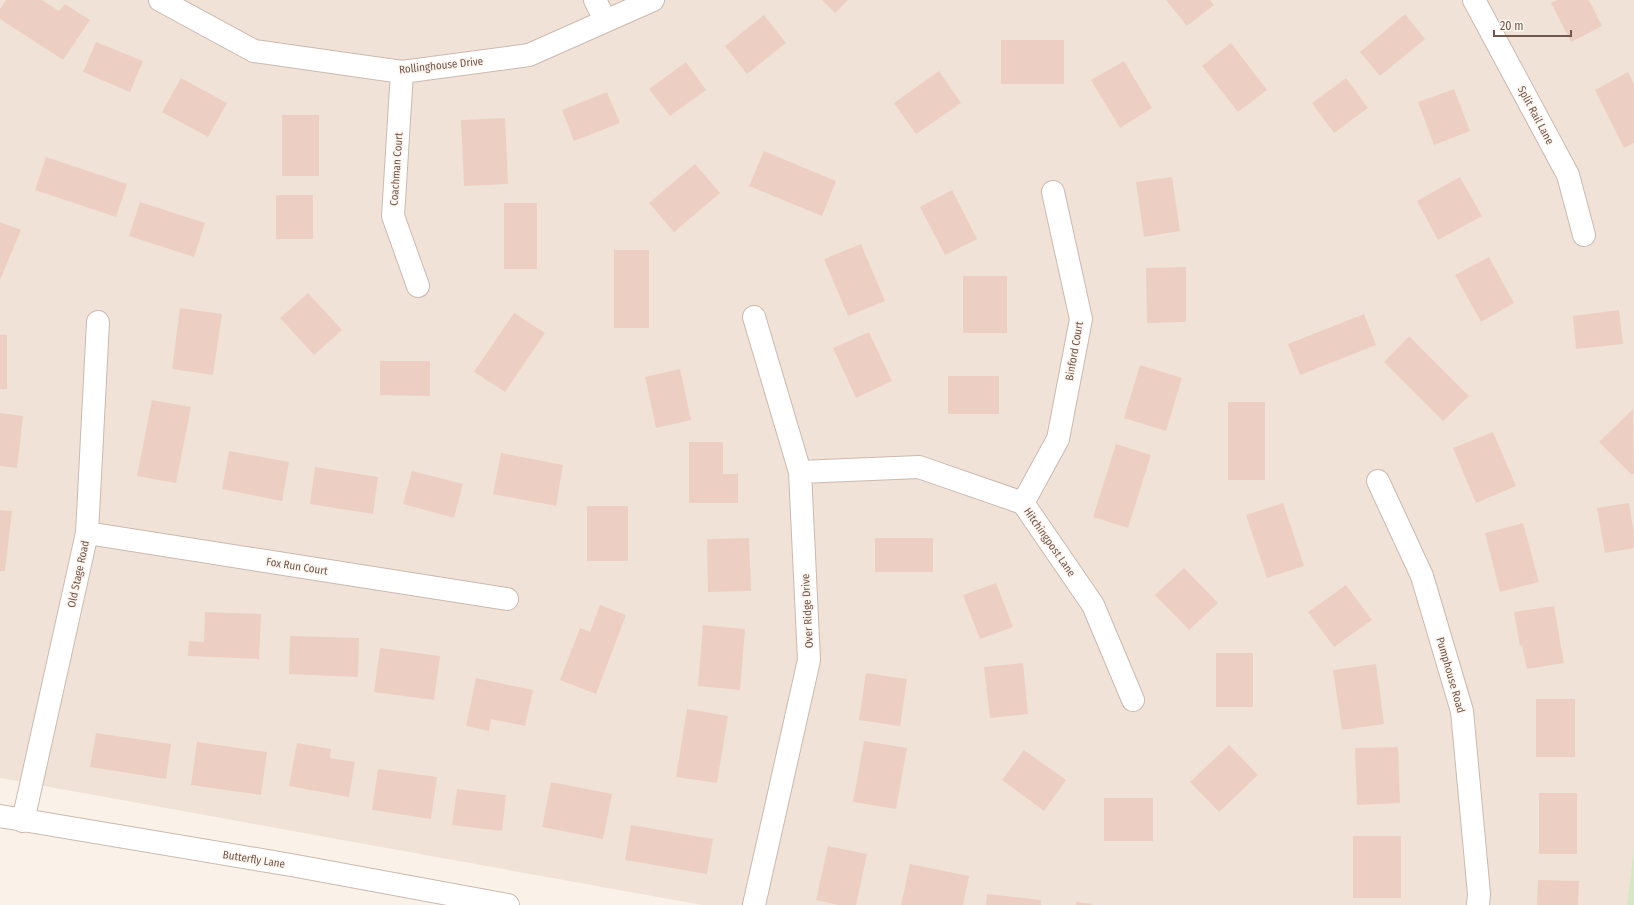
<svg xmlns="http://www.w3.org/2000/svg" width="1634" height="905" viewBox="0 0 1634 905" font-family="'Fira Sans Condensed',sans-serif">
	<rect width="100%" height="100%" fill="#faf1e8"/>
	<!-- residential -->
	<path fill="#f1e2d7" d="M 0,0 L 1634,0 L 1634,905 L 702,905 L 0,778 Z"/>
	<!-- green -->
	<path fill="#d7e6c7" d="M 1634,849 L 1634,905 L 1627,905 Z"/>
	<!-- building -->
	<path fill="#eccfc2" d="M 6,0 L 42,0 L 59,11 L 65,4 L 90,20 L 63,60 L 0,19 L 0,9 Z
		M 822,0 L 848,0 L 835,13 Z
		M 1166,0 L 1210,0 L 1214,5 L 1187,26 Z
		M 1557,0 L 1589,0 L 1602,26 L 1571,42 L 1551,3 Z
		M 1405,14 L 1425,39 L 1380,76 L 1360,52 Z
		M 764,15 L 786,43 L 747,74 L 725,46 Z
		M 1001,40 L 1064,40 L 1064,84 L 1001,84 Z
		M 96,42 L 143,61 L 130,92 L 83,72 Z
		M 1231,43 L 1267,90 L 1238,112 L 1202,66 Z
		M 1124,61 L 1152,108 L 1120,128 L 1091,80 Z
		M 686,62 L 706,90 L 670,116 L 649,89 Z
		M 939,71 L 961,103 L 916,134 L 894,103 Z
		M 1628,72 L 1634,84 L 1634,143 L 1624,148 L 1595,90 Z
		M 181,78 L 227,103 L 208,137 L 162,112 Z
		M 1346,78 L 1368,108 L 1334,133 L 1312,103 Z
		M 1454,89 L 1470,131 L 1434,145 L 1418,102 Z
		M 607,92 L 620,123 L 574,141 L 562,110 Z
		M 282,115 L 319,115 L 319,176 L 282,176 Z
		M 505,118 L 508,184 L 464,186 L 461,120 Z
		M 764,151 L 836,181 L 822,216 L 749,186 Z
		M 46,157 L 127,184 L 116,217 L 35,190 Z
		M 695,164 L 720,193 L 674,232 L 649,203 Z
		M 1172,177 L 1180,231 L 1144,237 L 1136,182 Z
		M 1460,177 L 1482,216 L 1438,240 L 1417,201 Z
		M 952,190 L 977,239 L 945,255 L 920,207 Z
		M 276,195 L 313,195 L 313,239 L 276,239 Z
		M 140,202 L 205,223 L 194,257 L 129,236 Z
		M 504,203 L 537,203 L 537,269 L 504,269 Z
		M 0,222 L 21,230 L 0,280 Z
		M 861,244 L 885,301 L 848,316 L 824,259 Z
		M 614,250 L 649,250 L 649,328 L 614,328 Z
		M 1489,257 L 1514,303 L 1481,322 L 1455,275 Z
		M 1186,267 L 1186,322 L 1147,323 L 1146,268 Z
		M 963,276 L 1007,276 L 1007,333 L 963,333 Z
		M 308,293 L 342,330 L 314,355 L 280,318 Z
		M 180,308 L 222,314 L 213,375 L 172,369 Z
		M 1619,310 L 1623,344 L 1576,349 L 1573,316 Z
		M 514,313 L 545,333 L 505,392 L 474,372 Z
		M 1364,314 L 1376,345 L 1300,375 L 1288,344 Z
		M 869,332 L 892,381 L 856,398 L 833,348 Z
		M 0,335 L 7,335 L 7,389 L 0,389 Z
		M 1409,336 L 1469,396 L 1443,421 L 1384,362 Z
		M 380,361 L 430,361 L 430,396 L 380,395 Z
		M 1140,365 L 1182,378 L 1166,431 L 1124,418 Z
		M 680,369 L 691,420 L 656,428 L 645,377 Z
		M 948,376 L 999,376 L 999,414 L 948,414 Z
		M 152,400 L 191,407 L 176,483 L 137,476 Z
		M 1228,402 L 1265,402 L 1265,480 L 1228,480 Z
		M 1633,409 L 1634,473 L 1632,475 L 1599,442 Z
		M 0,413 L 23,416 L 17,468 L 0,466 Z
		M 1493,432 L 1516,486 L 1476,503 L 1453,448 Z
		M 689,442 L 723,442 L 723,474 L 738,474 L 738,503 L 689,503 Z
		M 1116,444 L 1151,455 L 1128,528 L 1093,517 Z
		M 229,451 L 289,462 L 282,501 L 222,489 Z
		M 501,453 L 563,465 L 556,506 L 493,494 Z
		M 315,467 L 378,477 L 373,514 L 310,504 Z
		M 412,471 L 463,484 L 454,518 L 403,504 Z
		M 1283,503 L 1304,566 L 1267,578 L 1246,515 Z
		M 1629,503 L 1634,534 L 1634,548 L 1605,553 L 1597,508 Z
		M 587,506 L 628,506 L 628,561 L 587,561 Z
		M 0,510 L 12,511 L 5,571 L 0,571 Z
		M 1523,523 L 1539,582 L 1500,592 L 1485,533 Z
		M 749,538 L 751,591 L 708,592 L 707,539 Z
		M 875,538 L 933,538 L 933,572 L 875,572 Z
		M 1184,568 L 1218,603 L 1189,630 L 1155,595 Z
		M 996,583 L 1013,627 L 980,639 L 963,595 Z
		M 1346,585 L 1372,620 L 1334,647 L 1308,612 Z
		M 600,605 L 626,615 L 596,694 L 560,680 L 580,628 L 590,632 Z
		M 1554,606 L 1564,663 L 1527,669 L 1522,645 L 1520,646 L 1514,612 Z
		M 205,612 L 261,614 L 259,659 L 188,656 L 189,641 L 204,642 Z
		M 703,625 L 745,629 L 740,690 L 698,686 Z
		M 290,636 L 359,638 L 358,677 L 289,674 Z
		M 380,648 L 440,656 L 434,700 L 374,692 Z
		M 1216,653 L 1253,653 L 1253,707 L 1216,707 Z
		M 1023,663 L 1028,714 L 990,718 L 984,667 Z
		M 1376,664 L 1384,724 L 1342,730 L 1333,670 Z
		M 866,673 L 907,679 L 900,726 L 859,720 Z
		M 476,678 L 533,690 L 525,726 L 491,719 L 489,731 L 466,726 Z
		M 1536,699 L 1575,699 L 1575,757 L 1536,757 Z
		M 687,709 L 728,716 L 717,783 L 676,777 Z
		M 96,733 L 171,744 L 166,779 L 90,767 Z
		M 864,741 L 907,748 L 896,809 L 853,802 Z
		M 197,742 L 267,752 L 261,795 L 191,785 Z
		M 297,743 L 331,749 L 330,758 L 355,762 L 349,797 L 289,786 Z
		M 1229,745 L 1258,775 L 1219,812 L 1190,782 Z
		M 1398,747 L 1400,803 L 1357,805 L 1355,748 Z
		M 1024,750 L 1066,780 L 1044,811 L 1002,780 Z
		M 378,769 L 437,777 L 431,819 L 372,810 Z
		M 551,782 L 612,794 L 603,839 L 542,827 Z
		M 457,789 L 506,795 L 502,831 L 452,825 Z
		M 1539,793 L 1577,793 L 1577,854 L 1539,854 Z
		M 1104,798 L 1153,798 L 1153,841 L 1104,841 Z
		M 631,825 L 713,839 L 707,874 L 625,860 Z
		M 1353,836 L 1401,836 L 1401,898 L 1353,898 Z
		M 828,846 L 867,854 L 856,905 L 838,905 L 816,900 Z
		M 910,864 L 969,876 L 963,905 L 901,905 Z
		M 1538,880 L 1579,881 L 1578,905 L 1537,905 Z
		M 987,894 L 1041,900 L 1041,905 L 986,905 Z
		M 1076,902 L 1092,904 L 1091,905 L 1076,905 Z"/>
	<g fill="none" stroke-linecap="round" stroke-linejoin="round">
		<!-- minor casing -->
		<g stroke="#cbb9af" stroke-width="24">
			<path id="minor" d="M 160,0 L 254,51 L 402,72 L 529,55 L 653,0
				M 595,0 L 605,20
				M 1474,0 L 1568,175 L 1584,235
				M 402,72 L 393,216 L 418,286
				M 800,472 L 919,467 L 1023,503 L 1093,605 L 1133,700
				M 1378,481 L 1422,576 L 1462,711 L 1479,894 L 1478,905
				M 1023,503 L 1058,439 L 1081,319 L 1053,192
				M 87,533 L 507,599
				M 0,816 L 291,865 L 508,905
				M 23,821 L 87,533 L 98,322
				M 754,905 L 809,660 L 800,472 L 754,317"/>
		</g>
		<!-- minor -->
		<use href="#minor" stroke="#fff" stroke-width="22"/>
	</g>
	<g text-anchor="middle" stroke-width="3" stroke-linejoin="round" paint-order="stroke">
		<!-- street labels -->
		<g font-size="11" fill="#71584e" stroke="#fdf5ee">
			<text transform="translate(441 65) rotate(-6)" y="4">Rollinghouse Drive</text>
			<text transform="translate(1536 115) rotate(62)" y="4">Split Rail Lane</text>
			<text transform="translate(396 169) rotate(-86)" y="4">Coachman Court</text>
			<text transform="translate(1074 351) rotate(-80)" y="4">Binford Court</text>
			<text transform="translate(1050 542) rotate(55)" y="4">Hitchingpost Lane</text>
			<text transform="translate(297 566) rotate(9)" y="4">Fox Run Court</text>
			<text transform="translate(78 574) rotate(-78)" y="4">Old Stage Road</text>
			<text transform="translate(807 611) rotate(-93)" y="4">Over Ridge Drive</text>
			<text transform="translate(1451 675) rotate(74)" y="4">Pumphouse Road</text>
			<text transform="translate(254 859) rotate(9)" y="4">Butterfly Lane</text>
		</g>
	</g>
	<!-- scale -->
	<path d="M1494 30v6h77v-6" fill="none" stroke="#71584e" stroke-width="2"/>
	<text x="1500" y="30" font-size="12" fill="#71584e" stroke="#fdf5ee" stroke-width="3" paint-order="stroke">20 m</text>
</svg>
